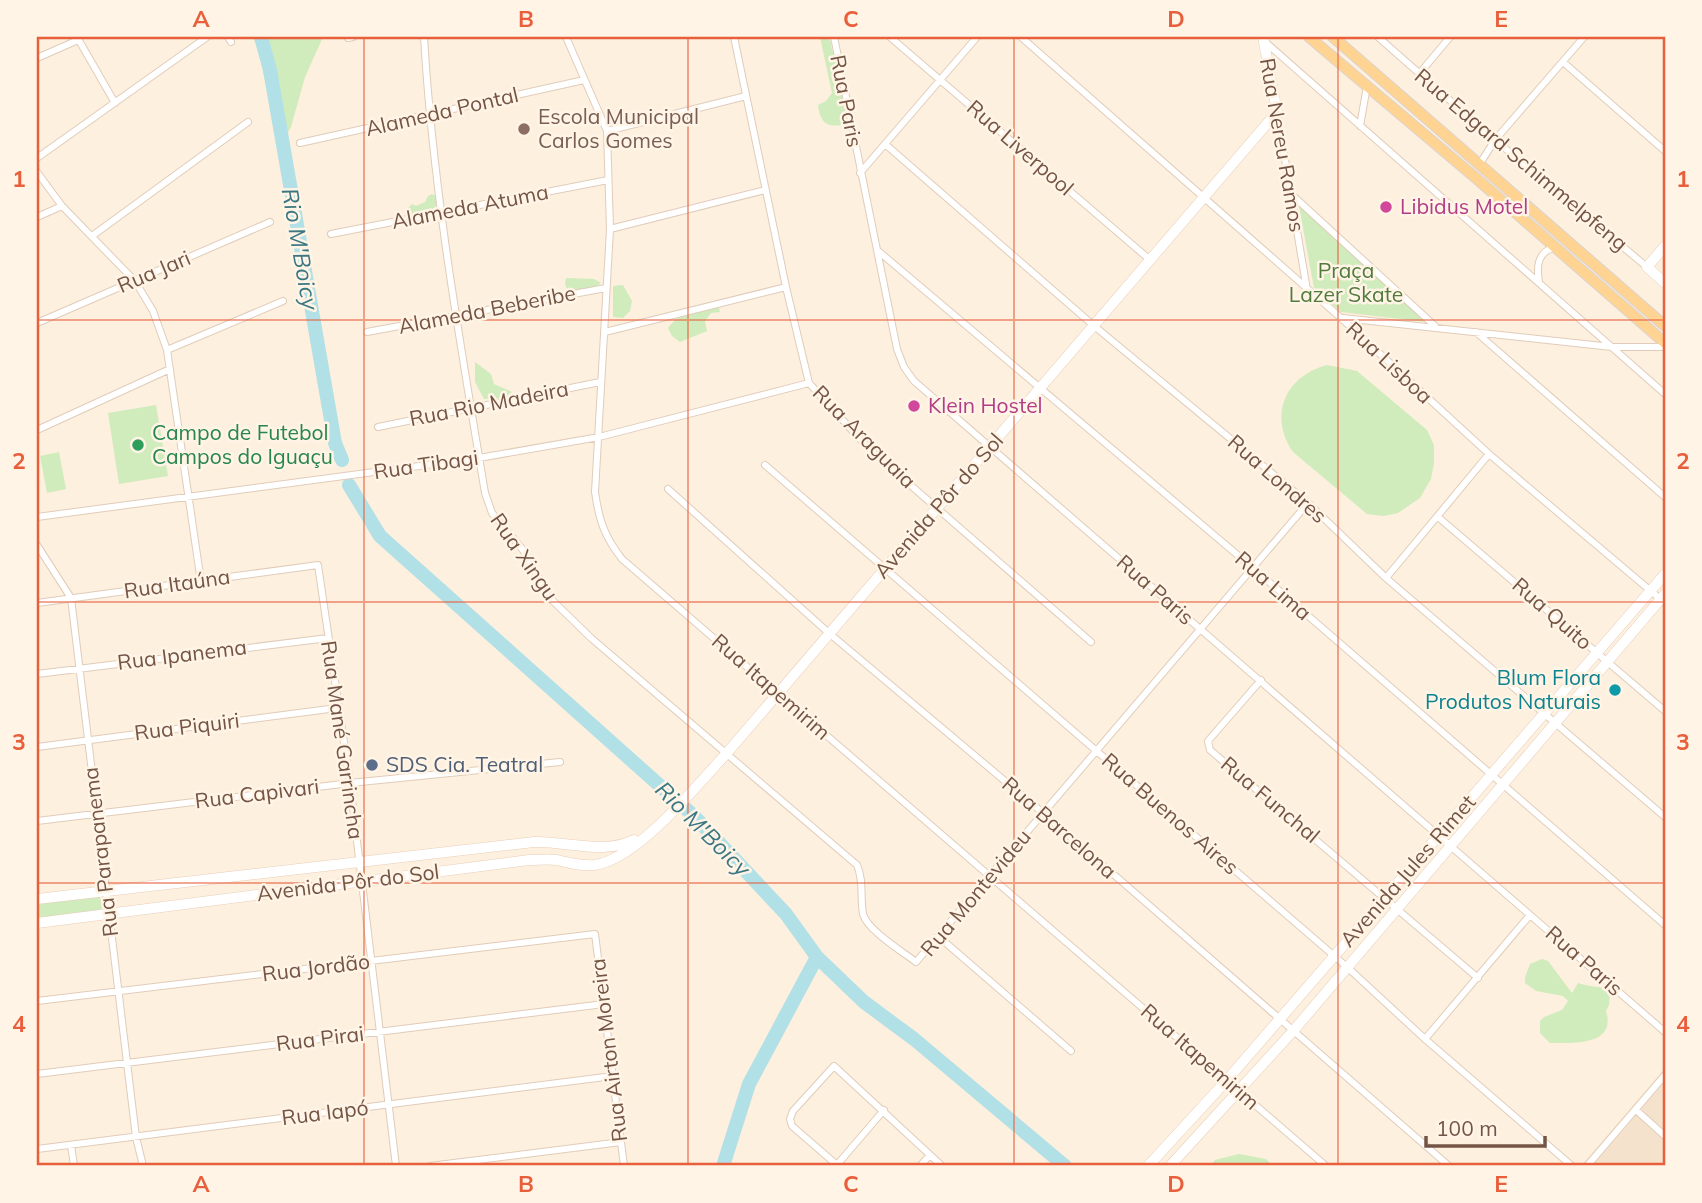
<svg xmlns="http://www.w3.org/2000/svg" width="1702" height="1203" viewBox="0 0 1702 1203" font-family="Mulish,sans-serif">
	<rect width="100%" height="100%" fill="#fdf0de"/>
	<!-- residential -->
	<path fill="#f5e2cc" d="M 1665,1068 L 1665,1166 L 1581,1166 Z"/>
	<!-- green -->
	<path fill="#d0ebbc" d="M 253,37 L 323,37 L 305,77 L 291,127 L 286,136 L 276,135 L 259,52 Z
		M 820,37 L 830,40 C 835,66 847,91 848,117 L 841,125 C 825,128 820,120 818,105 L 826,101 L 832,93 Z
		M 432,194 L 436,196 L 438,203 C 431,215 416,219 405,211 L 412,204 L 416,206 L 425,202 L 428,196 Z
		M 1299,206 L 1426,322 L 1341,312 L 1314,288 Z
		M 566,278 L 594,279 L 601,283 C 592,290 578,291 567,289 L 565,284 Z
		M 623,285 L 632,301 L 630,311 L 623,318 L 613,317 L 613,286 Z
		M 718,303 L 720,312 L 711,313 L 705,321 L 707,331 L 680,342 L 672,336 L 668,328 C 678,314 702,304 718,303 Z
		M 475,362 L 491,374 L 494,384 L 512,392 L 504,398 L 484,399 L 475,382 Z
		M 1327,365 L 1357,371 L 1427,430 L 1434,445 L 1434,463 L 1431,479 L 1420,498 L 1398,513 L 1384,516 L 1367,514 L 1293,452 C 1268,416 1285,376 1327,365 Z
		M 156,405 L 168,476 L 119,484 L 108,413 Z
		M 59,452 L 66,489 L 47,493 L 40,456 Z
		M 99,895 L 104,908 L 81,915 L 37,921 L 37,902 Z
		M 1542,959 L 1548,961 L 1572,993 L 1578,983 C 1589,987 1602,986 1610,991 L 1609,1005 L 1606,1011 C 1617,1046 1573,1043 1550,1043 L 1540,1033 L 1540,1021 L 1544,1017 L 1562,1010 L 1568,1001 L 1563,996 L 1536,991 L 1525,983 L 1525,977 L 1530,964 Z
		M 1239,1154 L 1266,1159 L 1273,1166 L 1210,1166 L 1215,1160 Z"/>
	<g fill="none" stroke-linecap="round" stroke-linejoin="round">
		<!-- river -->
		<path stroke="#b2e0e7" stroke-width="14" d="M 261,37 L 270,70 L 335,443 L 342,460
			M 349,485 L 380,536 L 695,817 L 786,914 L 817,957 L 864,1002 L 914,1039 L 1065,1166
			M 723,1166 L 749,1084 L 817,957"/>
		<!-- street casing -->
		<g stroke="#e1ccba" stroke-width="8">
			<path id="street" d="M 77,37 L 115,103
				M 228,37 L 231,42
				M 424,37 C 433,190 460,342 485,493 L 492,513 L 523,550 L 550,598 L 591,638 L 857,865 C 864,881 860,897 863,914 C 867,930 903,952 916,962 L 1308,503
				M 566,37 L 607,131 L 610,229 L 595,492 C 599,520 604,536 622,559 L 1326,1166
				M 734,37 L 786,287 L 809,383 L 870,450 L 1091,642
				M 834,37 L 897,349 L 904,367 L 914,381 L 1665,1032
				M 890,37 L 1149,259
				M 1021,37 L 1341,318 L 1489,454 L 1665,603
				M 1378,37 L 1495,140 L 1647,267
				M 348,38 L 353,37
				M 1263,40 L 1665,394
				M 37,58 L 78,40
				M 1563,62 L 1665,151
				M 1419,74 L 1450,37
				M 1277,112 L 1307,290
				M 1360,126 L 1367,86
				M 607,131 L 746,96
				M 300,143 L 584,80
				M 885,144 L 1093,325 L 1308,503 L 1386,578 L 1665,817
				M 37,158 L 207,37
				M 1479,165 L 1495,140 L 1584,37
				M 37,172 L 62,206 L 135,281 L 153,311 L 167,350 L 201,582
				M 860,173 L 977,37
				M 1291,194 L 1435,326
				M 37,217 L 62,206
				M 610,229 L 765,190
				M 331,234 L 608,180
				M 92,236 L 248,122
				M 877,250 L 1253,568 L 1665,925
				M 1539,281 C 1536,265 1538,252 1555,247
				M 1343,318 L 1612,347 L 1665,347
				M 37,323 L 270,222
				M 367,332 L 606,288
				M 605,332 L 786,287
				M 1476,332 L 1665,497
				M 167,350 L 283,301
				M 378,427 L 600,382
				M 37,430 L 170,369
				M 765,465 L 1347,967 L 1425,1039 L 1572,1166
				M 668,489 L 830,634 L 1043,813 L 1449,1166
				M 37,517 L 479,458 L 599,437 L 809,383
				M 1438,517 L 1665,711
				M 37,545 L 71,598 L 136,1137 L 143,1166
				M 1386,578 L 1489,454
				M 37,603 L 318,565 L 350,783 L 396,1166
				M 37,674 L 328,638
				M 1261,680 L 1208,741 L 1210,750 L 1478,978
				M 37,747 L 337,708
				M 37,821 L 350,783 L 560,762
				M 939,937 L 1071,1051
				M 37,1001 L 595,934 L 624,1166
				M 1425,1039 L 1530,915
				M 37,1074 L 604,1004
				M 1636,1110 L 1665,1136
				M 71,1145 L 74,1166
				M 37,1149 L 613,1076
				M 837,1165 L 792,1126 L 790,1119 L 793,1111 L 834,1066 L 942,1166
				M 430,1166 L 621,1142
				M 836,1166 L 884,1110
				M 920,1166 L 930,1155
				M 1587,1166 L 1665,1075"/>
		</g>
		<!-- secondary casing -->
		<g stroke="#e9ceba" stroke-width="11">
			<path id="secondary" d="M 1665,246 L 1647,267 L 1665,283
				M 37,899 L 534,842 C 567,841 604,855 634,840
				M 37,923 L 529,860 C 538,860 548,859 557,860 C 569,863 581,866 594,865 C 637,860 697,785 726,754 L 1277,112 L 1263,37
				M 1148,1166 L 1227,1080 L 1665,574
				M 1170,1166 L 1294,1030 L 1665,594"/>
		</g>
		<!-- primary casing -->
		<g stroke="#dbd3cf" stroke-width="12">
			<path id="primary" d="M 1309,37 L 1477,179 L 1665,343
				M 1333,37 L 1665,326"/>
		</g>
		<!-- street -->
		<use href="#street" stroke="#fff" stroke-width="6"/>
		<!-- secondary -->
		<use href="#secondary" stroke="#fff" stroke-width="10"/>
		<!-- primary -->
		<use href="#primary" stroke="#ffd493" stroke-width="10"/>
	</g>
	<!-- grid -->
	<path fill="none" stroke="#e85f3c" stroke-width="2" stroke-opacity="0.55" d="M 364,37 L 364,1166M 688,37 L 688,1166M 1014,37 L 1014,1166M 1338,37 L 1338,1166M 37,320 L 1665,320M 37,602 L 1665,602M 37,883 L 1665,883"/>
	<!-- markers -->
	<circle fill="#8d6e63" stroke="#fff4e5" stroke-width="2.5" cx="524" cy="129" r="7"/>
	<g fill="#d1479c" stroke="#fff4e5" stroke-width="2.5">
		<circle cx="1386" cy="207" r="7"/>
		<circle cx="914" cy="406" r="7"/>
	</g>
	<circle fill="#2e9e5b" stroke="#fff4e5" stroke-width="2.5" cx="138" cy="445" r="7"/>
	<circle fill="#0f9aa8" stroke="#fff4e5" stroke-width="2.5" cx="1615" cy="690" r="7"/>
	<circle fill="#5c6f8a" stroke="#fff4e5" stroke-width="2.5" cx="372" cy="765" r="7"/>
	<g text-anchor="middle" stroke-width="5" stroke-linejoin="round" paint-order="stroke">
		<!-- street labels -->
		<g font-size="21" fill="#745545" stroke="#fff4e5">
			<text transform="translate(846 101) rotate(79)" y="7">Rua Paris</text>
			<text transform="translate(442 112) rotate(-13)" y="7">Alameda Pontal</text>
			<text transform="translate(1282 145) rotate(80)" y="7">Rua Nereu Ramos</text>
			<text transform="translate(1020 148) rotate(41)" y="7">Rua Liverpool</text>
			<text transform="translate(1521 160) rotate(40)" y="7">Rua Edgard Schimmelpfeng</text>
			<text transform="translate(470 207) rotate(-11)" y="7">Alameda Atuma</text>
			<text transform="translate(154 272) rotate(-23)" y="7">Rua Jari</text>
			<text transform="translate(487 310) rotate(-11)" y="7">Alameda Beberibe</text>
			<text transform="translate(1389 363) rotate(43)" y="7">Rua Lisboa</text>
			<text transform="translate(489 404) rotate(-11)" y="7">Rua Rio Madeira</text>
			<text transform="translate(864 437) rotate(45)" y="7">Rua Araguaia</text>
			<text transform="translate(426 465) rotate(-8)" y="7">Rua Tibagi</text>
			<text transform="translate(1277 479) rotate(41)" y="7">Rua Londres</text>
			<text transform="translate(939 506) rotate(-49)" y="7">Avenida Pôr do Sol</text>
			<text transform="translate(524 557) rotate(55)" y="7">Rua Xingu</text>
			<text transform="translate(177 584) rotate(-8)" y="7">Rua Itaúna</text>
			<text transform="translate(1273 586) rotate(41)" y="7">Rua Lima</text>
			<text transform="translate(1155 590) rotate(41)" y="7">Rua Paris</text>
			<text transform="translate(1552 614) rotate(41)" y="7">Rua Quito</text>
			<text transform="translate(182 655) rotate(-7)" y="7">Rua Ipanema</text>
			<text transform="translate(771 687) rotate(41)" y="7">Rua Itapemirim</text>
			<text transform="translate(187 727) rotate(-7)" y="7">Rua Piquiri</text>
			<text transform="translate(342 740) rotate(82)" y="7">Rua Mané Garrincha</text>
			<text transform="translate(257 794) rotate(-7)" y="7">Rua Capivari</text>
			<text transform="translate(1270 800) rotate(40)" y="7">Rua Funchal</text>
			<text transform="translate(1170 814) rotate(41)" y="7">Rua Buenos Aires</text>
			<text transform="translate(1059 828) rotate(41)" y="7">Rua Barcelona</text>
			<text transform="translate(101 852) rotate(-97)" y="7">Rua Parapanema</text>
			<text transform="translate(1408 871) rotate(-49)" y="7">Avenida Jules Rimet</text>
			<text transform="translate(348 883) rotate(-7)" y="7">Avenida Pôr do Sol</text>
			<text transform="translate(976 893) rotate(-50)" y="7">Rua Montevideu</text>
			<text transform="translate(1584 961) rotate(41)" y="7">Rua Paris</text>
			<text transform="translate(316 968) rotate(-7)" y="7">Rua Jordão</text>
			<text transform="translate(320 1039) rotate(-7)" y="7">Rua Pirai</text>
			<text transform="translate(609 1050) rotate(-97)" y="7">Rua Airton Moreira</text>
			<text transform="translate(1200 1057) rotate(41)" y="7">Rua Itapemirim</text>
			<text transform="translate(325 1113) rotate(-7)" y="7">Rua Iapó</text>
		</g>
		<!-- education labels -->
		<g font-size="21" fill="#785e54" stroke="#fff4e5" text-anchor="start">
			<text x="538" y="124">Escola Municipal<tspan x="538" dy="24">Carlos Gomes</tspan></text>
		</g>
		<!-- hotel labels -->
		<g font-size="21" fill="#b23c85" stroke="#fff4e5" text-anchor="start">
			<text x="1400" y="214">Libidus Motel</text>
			<text x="928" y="413">Klein Hostel</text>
		</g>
		<!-- park labels -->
		<g font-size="21" fill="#517a3d" stroke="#fff4e5">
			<text x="1346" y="278">Praça<tspan x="1346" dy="24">Lazer Skate</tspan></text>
		</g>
		<!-- leisure labels -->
		<g font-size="21" fill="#27864d" stroke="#fff4e5" text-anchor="start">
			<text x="152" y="440">Campo de Futebol<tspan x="152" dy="24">Campos do Iguaçu</tspan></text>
		</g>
		<!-- culture labels -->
		<g font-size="21" fill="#0d838f" stroke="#fff4e5" text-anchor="end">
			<text x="1601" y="685">Blum Flora<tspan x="1601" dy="24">Produtos Naturais</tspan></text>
		</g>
		<!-- service labels -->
		<g font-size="21" fill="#4e5e75" stroke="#fff4e5" text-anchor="start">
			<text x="386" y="772">SDS Cia. Teatral</text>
		</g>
		<!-- water labels -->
		<g font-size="23" font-style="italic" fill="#3b7782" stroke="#fff4e5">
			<text transform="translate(300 249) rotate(80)" y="8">Rio M'Boicy</text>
			<text transform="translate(703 829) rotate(45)" y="8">Rio M'Boicy</text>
		</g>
	</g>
	<!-- border -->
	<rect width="1702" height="1203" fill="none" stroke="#fff4e5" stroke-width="77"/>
	<!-- scale -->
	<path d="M1426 1136v10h119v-10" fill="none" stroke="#745545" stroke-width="3.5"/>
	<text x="1436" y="1136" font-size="21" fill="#745545" stroke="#fff4e5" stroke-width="5" paint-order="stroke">100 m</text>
	<rect x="38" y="38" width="1626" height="1126" fill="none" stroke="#e85f3c" stroke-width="2.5"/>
	<g font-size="23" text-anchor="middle" font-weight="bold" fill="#e85f3c">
		<text x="201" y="27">A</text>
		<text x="526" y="27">B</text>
		<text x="851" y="27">C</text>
		<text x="1176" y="27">D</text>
		<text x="1501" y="27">E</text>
		<text x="19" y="187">1</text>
		<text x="1683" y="187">1</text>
		<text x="19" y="469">2</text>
		<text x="1683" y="469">2</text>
		<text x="19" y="750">3</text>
		<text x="1683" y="750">3</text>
		<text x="19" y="1032">4</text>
		<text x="1683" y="1032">4</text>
		<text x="201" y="1192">A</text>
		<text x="526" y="1192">B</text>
		<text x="851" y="1192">C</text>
		<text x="1176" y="1192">D</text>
		<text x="1501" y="1192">E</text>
	</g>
</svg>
